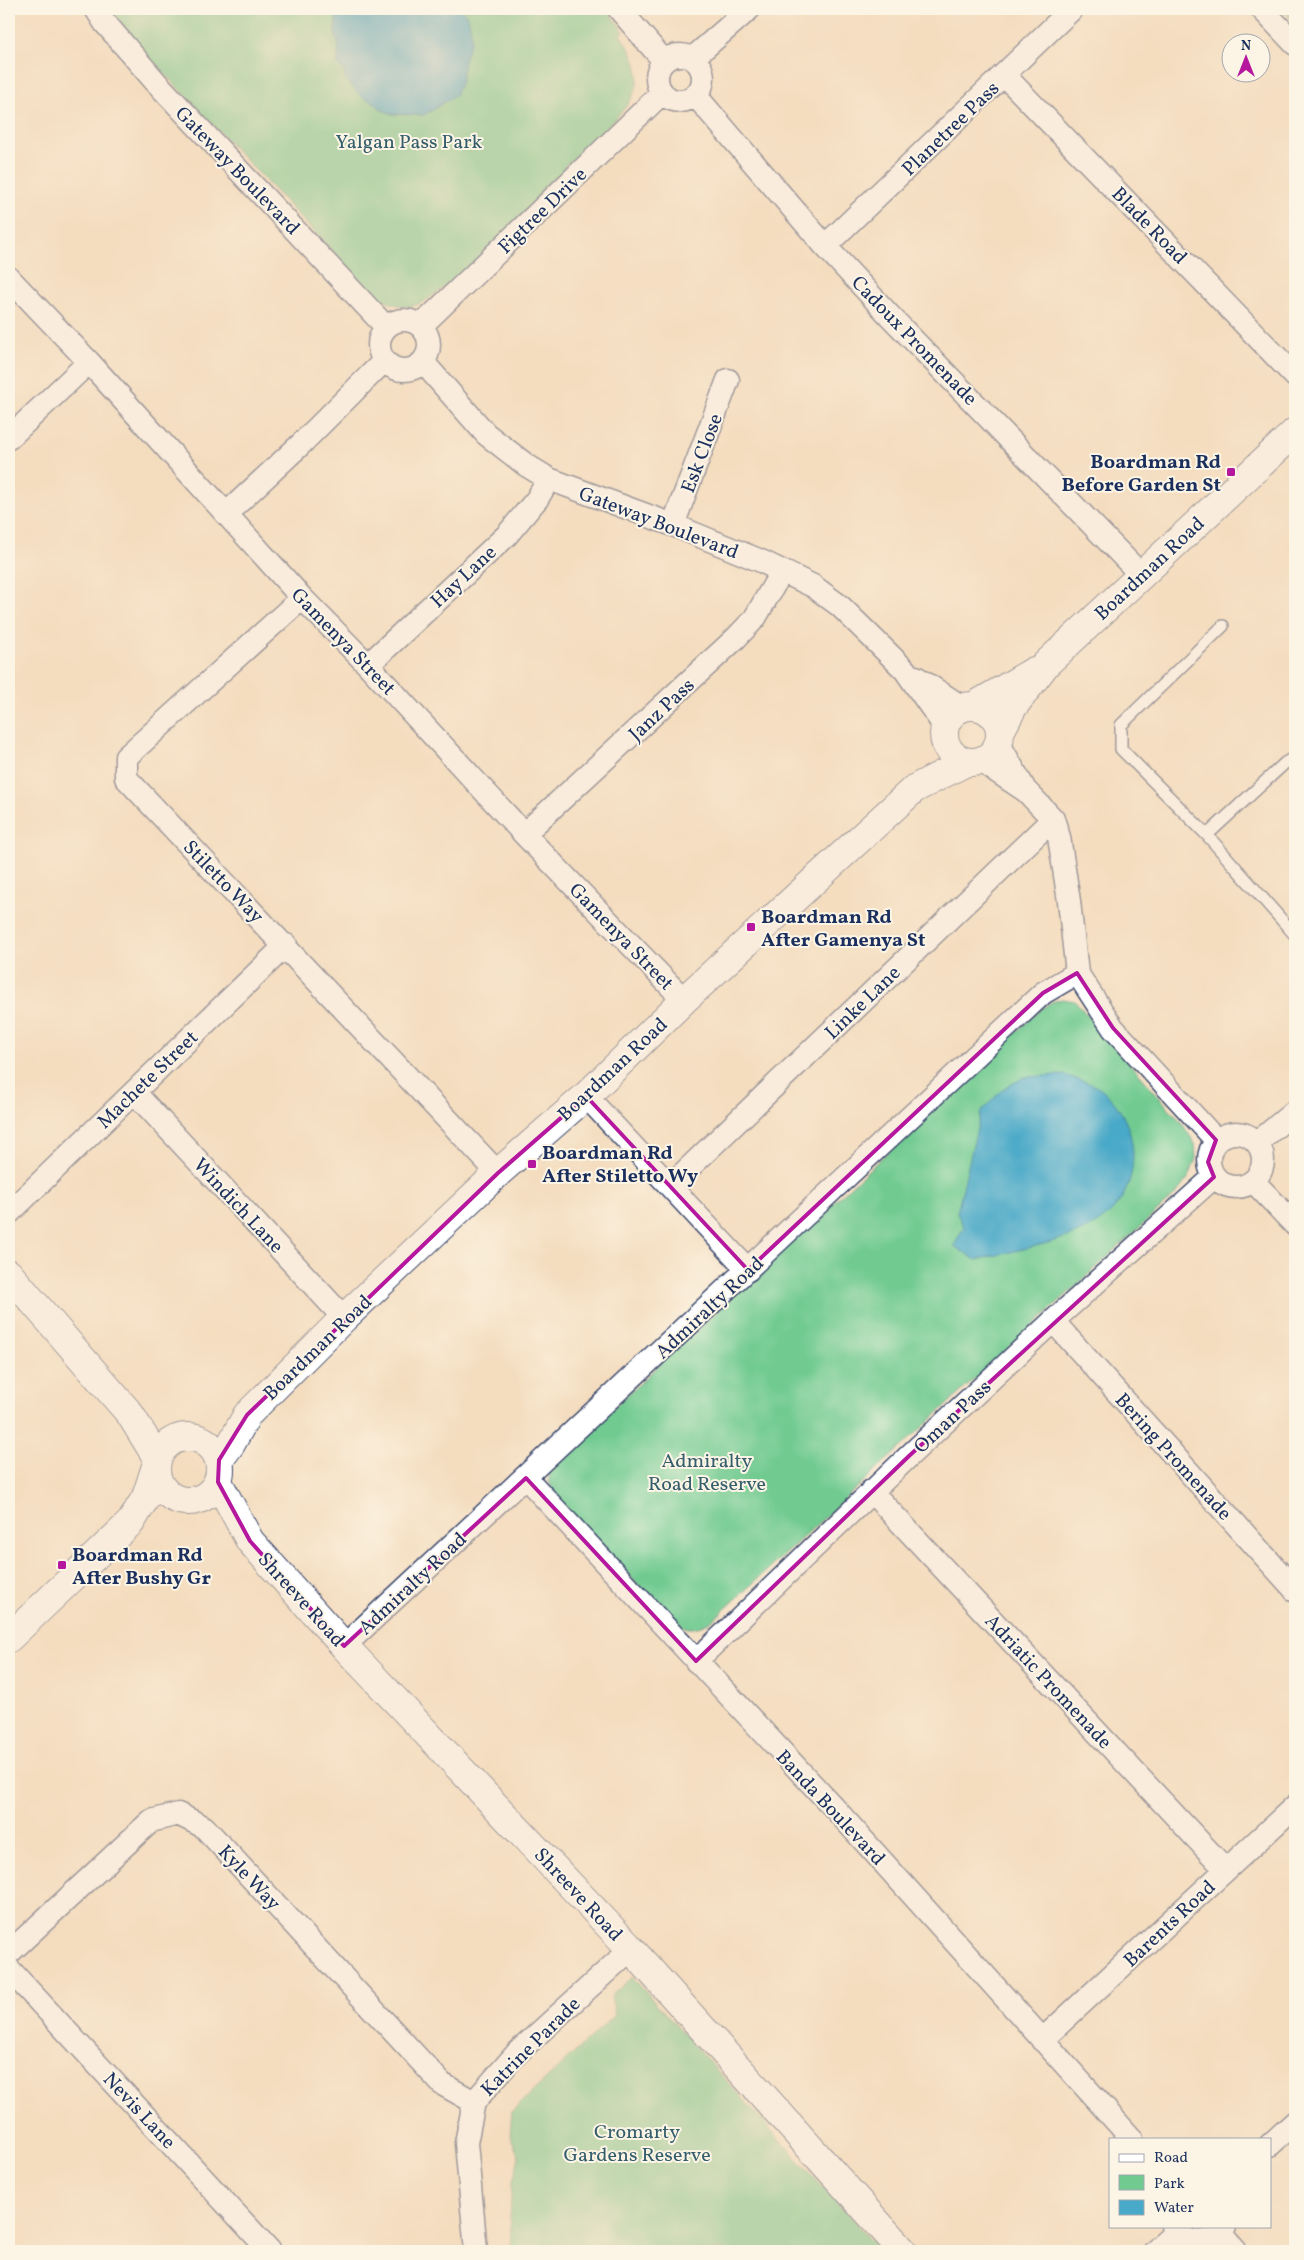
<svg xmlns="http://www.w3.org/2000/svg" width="1304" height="2260" viewBox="0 0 1304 2260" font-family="Vollkorn,serif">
	<rect width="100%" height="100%" fill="#fcf5e5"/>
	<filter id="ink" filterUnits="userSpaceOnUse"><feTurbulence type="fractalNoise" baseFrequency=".02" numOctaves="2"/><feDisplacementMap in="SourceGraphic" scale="10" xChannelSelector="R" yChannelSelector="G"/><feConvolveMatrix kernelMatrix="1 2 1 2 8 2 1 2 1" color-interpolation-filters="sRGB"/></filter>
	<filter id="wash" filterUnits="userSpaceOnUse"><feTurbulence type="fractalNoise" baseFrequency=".0096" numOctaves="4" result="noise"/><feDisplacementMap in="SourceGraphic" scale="20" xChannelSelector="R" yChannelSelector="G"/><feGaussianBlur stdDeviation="1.12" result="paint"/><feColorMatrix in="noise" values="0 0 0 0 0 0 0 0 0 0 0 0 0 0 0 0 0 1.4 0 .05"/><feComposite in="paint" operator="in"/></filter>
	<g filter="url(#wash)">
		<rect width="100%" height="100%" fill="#f4ddbf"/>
		<!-- green -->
		<path fill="#71cb91" stroke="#467d78" d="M 109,9 L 607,9 L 624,32 L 620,35 C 655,80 634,102 598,135 C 586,145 576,157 564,167 L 563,173 C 536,200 443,301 412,306 C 395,308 379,298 367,288 L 141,49 Z
			M 1281,9 L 1295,9 L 1295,23 Z
			M 1062,999 L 1075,1001 L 1181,1122 L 1195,1144 L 1196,1158 L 1189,1177 L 1176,1194 L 712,1621 C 694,1630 688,1631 670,1620 L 554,1494 L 549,1481 L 550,1467 L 1041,1009 L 1052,1002 Z
			M 632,1977 L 881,2251 L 512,2251 L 510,2217 L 512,2185 L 519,2157 L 510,2135 L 512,2111 L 615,2015 L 611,1996 Z"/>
		<!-- water -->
		<path fill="#49a9c8" stroke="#326c93" d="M 337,9 L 461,9 L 468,17 L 471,31 L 471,41 L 464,60 L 461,82 L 455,95 L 431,111 L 423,115 L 391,114 L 381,109 L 375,103 L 361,96 L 345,79 L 344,70 L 337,64 L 339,47 L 335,33 Z
			M 1064,1075 C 1076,1079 1093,1083 1103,1091 C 1142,1124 1144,1188 1102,1220 C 1075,1241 1010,1251 976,1260 L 954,1246 L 964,1227 L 957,1213 L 981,1112 L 1003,1089 L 1025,1077 Z"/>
	</g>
	<g filter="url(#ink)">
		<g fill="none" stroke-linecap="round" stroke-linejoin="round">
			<!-- lane casing -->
			<g stroke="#3c496d" stroke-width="14">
				<path id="lane" d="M 1223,626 L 1121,725 L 1121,749 L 1207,835 L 1295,935
					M 1207,835 L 1285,763 L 1295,757"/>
			</g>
			<!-- street casing -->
			<g stroke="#3c496d" stroke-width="25">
				<path id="street" d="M 96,9 L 105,23 L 155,81 L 386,327
					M 619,9 L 664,61
					M 1262,9 L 1295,44
					M657 78a23 23 0 1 1 46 0a23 23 0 1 1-46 0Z
					M 693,58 L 749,9
					M 1005,76 L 1295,376
					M 696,96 L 825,246 L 890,316 L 1142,576
					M 825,246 L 1072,9
					M 9,278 L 89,362 L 302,598 L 368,665 L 524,834 L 684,1000
					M379 345a25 25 0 1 1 50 0a25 25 0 1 1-50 0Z
					M 421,326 L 662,93
					M 423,362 L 486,434 L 526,465 L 549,479 L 673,525 L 761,561 L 813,586 L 840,606 L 905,670 L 945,727
					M 9,438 L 89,362
					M 226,514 L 300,445 L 384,361
					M 673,525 L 728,380
					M 302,598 L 126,757 L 126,778 L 498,1173
					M 368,665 L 507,535 L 537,499 L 549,479
					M 916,677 L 962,707
					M 999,744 L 1024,788
					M 981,761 L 1026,791 L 1053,819 L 1059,837 L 1069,901 L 1077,973 L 1113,1028 L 1216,1140
					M 524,834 L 736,638 L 755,618 L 782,571
					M 134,1092 L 344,1318
					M 586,1096 L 748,1270
					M1209 1160a27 27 0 1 1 54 0a27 27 0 1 1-54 0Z
					M 1258,1142 L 1295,1111
					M 1254,1182 L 1295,1225
					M 670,1186 L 1053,819
					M 9,1213 L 286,945
					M 1053,1321 L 1295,1590
					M 526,1478 L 837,1811 L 1132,2139
					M 871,1491 L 1226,1870
					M 344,1646 L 1043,993 L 1077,973
					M 696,1661 L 909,1456 L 1053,1321 L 1214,1177
					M 9,1953 L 151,1821 L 178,1814 L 204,1827 L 442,2084 L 474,2102
					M 9,1969 L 270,2251
					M 1042,2040 L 1295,1806
					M 1270,2145 L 1295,2122
					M 1172,2226 C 1185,2246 1212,2247 1225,2226
					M 1220,2233 L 1236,2251
					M 476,2251 L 466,2143 L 474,2102 L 517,2053 L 631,1949
					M 1155,2251 L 1176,2232"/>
			</g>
			<!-- secondary casing -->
			<g stroke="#3c496d" stroke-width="30">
				<path id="secondary" d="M944 734a28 28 0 1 1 56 0a28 28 0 1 1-56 0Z
					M 974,706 L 1034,671
					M 1001,730 L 1013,707 L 1046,664 L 1295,432
					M 9,1274 L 130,1414 L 157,1458
					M156 1469a32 32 0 1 1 64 0a32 32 0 1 1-64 0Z
					M 219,1460 L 231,1444 L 247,1415 L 344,1318 L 498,1173 L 586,1096 L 684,1000 L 914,789 L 966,762
					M 218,1482 L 250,1541 L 344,1646 L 631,1949 L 903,2251
					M 9,1638 L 131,1522 L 146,1497 L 155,1469"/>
			</g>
			<!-- lane -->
			<use href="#lane" stroke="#fff" stroke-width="11"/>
			<!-- street -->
			<use href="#street" stroke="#fff" stroke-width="22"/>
			<!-- secondary -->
			<use href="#secondary" stroke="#fff" stroke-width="28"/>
		</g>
	</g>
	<!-- marked area -->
	<path d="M0 0H1304V2260H0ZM 1077,973 L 1113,1028 L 1216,1140 L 1208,1162 L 1214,1177 L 909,1456 L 696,1661 L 526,1478 L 344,1646 L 250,1541 L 218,1482 L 219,1460 L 247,1415 L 498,1173 L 586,1096 L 748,1270 L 1043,993 Z" fill="#f4ddbf" fill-opacity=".55" fill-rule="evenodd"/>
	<path fill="none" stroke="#b5179e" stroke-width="4" stroke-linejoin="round" d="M 1077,973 L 1113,1028 L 1216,1140 L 1208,1162 L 1214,1177 L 909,1456 L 696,1661 L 526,1478 L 344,1646 L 250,1541 L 218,1482 L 219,1460 L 247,1415 L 498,1173 L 586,1096 L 748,1270 L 1043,993 Z"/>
	<!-- markers -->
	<g fill="#b5179e" stroke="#fcf5e5" stroke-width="2">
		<rect x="1226" y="467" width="10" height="10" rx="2.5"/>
		<rect x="746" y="922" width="10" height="10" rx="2.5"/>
		<rect x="527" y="1159" width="10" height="10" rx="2.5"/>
		<rect x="57" y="1560" width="10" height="10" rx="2.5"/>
	</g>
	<g text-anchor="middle" stroke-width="4" stroke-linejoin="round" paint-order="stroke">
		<!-- street labels -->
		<g font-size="20" fill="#1b2f5e" stroke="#fcf5e5">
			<text transform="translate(950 128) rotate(-44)" y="7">Planetree Pass</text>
			<text transform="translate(238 170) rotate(46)" y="7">Gateway Boulevard</text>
			<text transform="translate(542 210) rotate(-44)" y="7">Figtree Drive</text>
			<text transform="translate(1150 225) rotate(46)" y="7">Blade Road</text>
			<text transform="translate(915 340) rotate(46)" y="7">Cadoux Promenade</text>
			<text transform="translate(701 453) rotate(-69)" y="7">Esk Close</text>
			<text transform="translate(659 522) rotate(21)" y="7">Gateway Boulevard</text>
			<text transform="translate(1149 568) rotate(-43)" y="7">Boardman Road</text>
			<text transform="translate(463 576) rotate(-43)" y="7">Hay Lane</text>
			<text transform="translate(344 641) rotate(46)" y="7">Gamenya Street</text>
			<text transform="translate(661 709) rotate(-43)" y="7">Janz Pass</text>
			<text transform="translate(224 881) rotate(46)" y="7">Stiletto Way</text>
			<text transform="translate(622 936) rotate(46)" y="7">Gamenya Street</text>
			<text transform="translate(862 1002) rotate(-44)" y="7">Linke Lane</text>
			<text transform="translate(612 1069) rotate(-43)" y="7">Boardman Road</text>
			<text transform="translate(147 1079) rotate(-44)" y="7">Machete Street</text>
			<text transform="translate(239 1205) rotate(47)" y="7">Windich Lane</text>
			<text transform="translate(709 1307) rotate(-43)" y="7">Admiralty Road</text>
			<text transform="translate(317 1347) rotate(-44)" y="7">Boardman Road</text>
			<text transform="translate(952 1416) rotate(-43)" y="7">Oman Pass</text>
			<text transform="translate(1174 1456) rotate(48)" y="7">Bering Promenade</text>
			<text transform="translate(412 1583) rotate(-43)" y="7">Admiralty Road</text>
			<text transform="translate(302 1599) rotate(48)" y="7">Shreeve Road</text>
			<text transform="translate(1049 1681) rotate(47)" y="7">Adriatic Promenade</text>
			<text transform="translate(831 1807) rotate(47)" y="7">Banda Boulevard</text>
			<text transform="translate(250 1877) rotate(47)" y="7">Kyle Way</text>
			<text transform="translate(579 1894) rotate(47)" y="7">Shreeve Road</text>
			<text transform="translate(1169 1923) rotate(-43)" y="7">Barents Road</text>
			<text transform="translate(530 2046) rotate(-45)" y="7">Katrine Parade</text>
			<text transform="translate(140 2110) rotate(47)" y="7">Nevis Lane</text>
		</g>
		<!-- park labels -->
		<g font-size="20" fill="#355e6d" stroke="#fcf5e5">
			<text x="409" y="148">Yalgan Pass Park</text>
			<text x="707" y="1467">Admiralty<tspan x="707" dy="23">Road Reserve</tspan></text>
			<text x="637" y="2138">Cromarty<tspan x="637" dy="23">Gardens Reserve</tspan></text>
		</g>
		<!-- poi labels -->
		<g font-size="20" font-weight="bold" fill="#1b2f5e" stroke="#fcf5e5" text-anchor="start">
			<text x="1221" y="468" text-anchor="end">Boardman Rd<tspan x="1221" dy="23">Before Garden St</tspan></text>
			<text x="761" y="923">Boardman Rd<tspan x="761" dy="23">After Gamenya St</tspan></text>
			<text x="542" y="1159">Boardman Rd<tspan x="542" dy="23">After Stiletto Wy</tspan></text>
			<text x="72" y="1561">Boardman Rd<tspan x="72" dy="23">After Bushy Gr</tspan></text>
		</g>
	</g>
	<!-- margin -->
	<rect width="1304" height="2260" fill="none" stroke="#fcf5e5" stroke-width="30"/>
	<!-- legend -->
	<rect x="1109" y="2138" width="162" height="90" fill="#fcf5e5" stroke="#a2a6af"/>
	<rect x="1119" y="2154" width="25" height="8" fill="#ffffff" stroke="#a2a6af"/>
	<text x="1154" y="2162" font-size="15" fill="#1b2f5e">Road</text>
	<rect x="1119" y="2175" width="25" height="15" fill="#71cb91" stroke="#a2a6af"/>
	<text x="1154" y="2188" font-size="15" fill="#1b2f5e">Park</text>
	<rect x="1119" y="2200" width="25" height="15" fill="#49a9c8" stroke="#a2a6af"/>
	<text x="1154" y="2212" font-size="15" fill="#1b2f5e">Water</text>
	<!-- north arrow -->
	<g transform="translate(1246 58)"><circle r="24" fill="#fcf5e5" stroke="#a2a6af"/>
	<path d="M0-4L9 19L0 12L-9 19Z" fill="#b5179e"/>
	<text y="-8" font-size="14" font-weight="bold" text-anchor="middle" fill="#1b2f5e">N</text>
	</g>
</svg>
